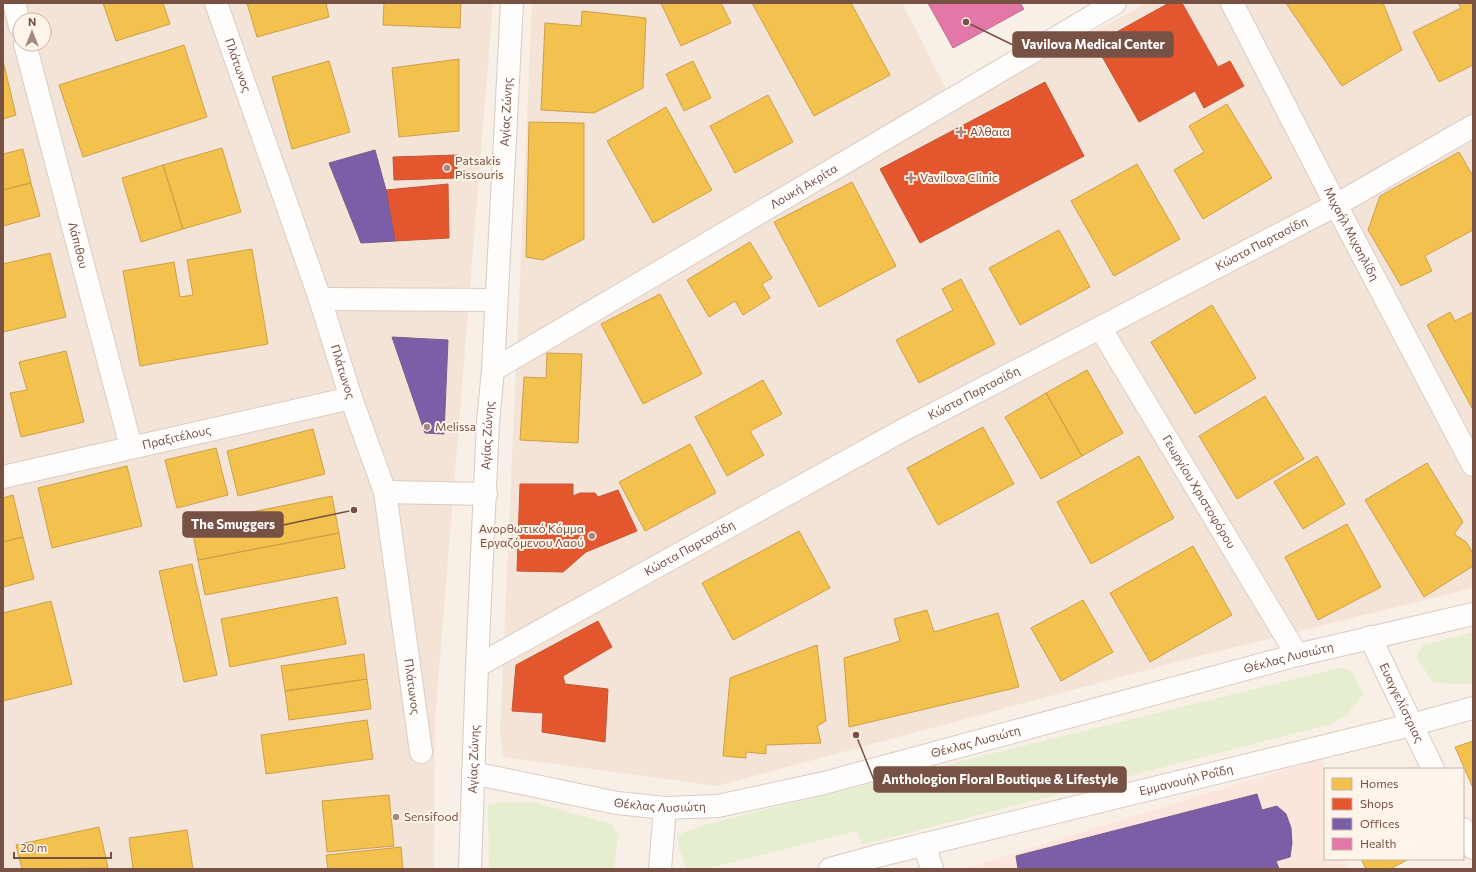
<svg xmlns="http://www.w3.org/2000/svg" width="1476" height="872" viewBox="0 0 1476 872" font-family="Commissioner,sans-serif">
	<rect width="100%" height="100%" fill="#f8efe7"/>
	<!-- residential -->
	<path fill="#f4e4d7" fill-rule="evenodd" d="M 3,3 L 493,3 L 435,720 L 434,869 L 3,869 ZM 20,20 L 44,20 L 44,44 L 20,44 Z
		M 532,3 L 902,3 L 954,104 L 1148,3 L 1473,3 L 1473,588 L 1176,662 L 717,786 L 503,757 L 500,732 Z"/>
	<!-- commercial -->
	<path fill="#fce5dd" d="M 1322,758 L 1325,770 L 1325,859 L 1345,859 L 1347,869 L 963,869 Z"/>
	<!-- green -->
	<path fill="#e6eed0" d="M 1473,632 L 1473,684 L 1434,683 L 1416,657 L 1423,645 Z
		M 1343,667 L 1354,674 L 1363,695 L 1346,715 L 1331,724 L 862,845 L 857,831 L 706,869 L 686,869 L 679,847 L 677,835 L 707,824 Z
		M 502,802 L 536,803 L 611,824 L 618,835 L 614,869 L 489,869 L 488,804 Z"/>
	<!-- homes -->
	<path fill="#f2c14e" stroke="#cd9f4b" d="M 103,3 L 163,3 L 170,24 L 116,41 Z
		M 247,3 L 326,3 L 329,17 L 257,37 Z
		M 384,3 L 461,3 L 460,28 L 383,25 Z
		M 661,3 L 721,3 L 731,23 L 681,46 Z
		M 752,3 L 851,3 L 890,75 L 814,116 Z
		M 1286,3 L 1383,3 L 1402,50 L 1342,86 Z
		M 1458,3 L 1473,3 L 1473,65 L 1439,82 L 1413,32 L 1461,8 Z
		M 582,11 L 646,18 L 643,88 L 594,113 L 541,110 L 545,23 L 581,26 Z
		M 184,45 L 207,117 L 83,157 L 59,85 Z
		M 459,59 L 459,131 L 399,137 L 392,68 Z
		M 3,61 L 16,115 L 3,119 Z
		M 329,61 L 350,132 L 292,149 L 272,77 Z
		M 693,61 L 711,98 L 684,111 L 666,74 Z
		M 768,95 L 793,142 L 735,173 L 710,126 Z
		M 1227,104 L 1272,178 L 1203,219 L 1174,170 L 1204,152 L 1189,126 Z
		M 666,107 L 712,190 L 653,223 L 607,141 Z
		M 529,122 L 584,123 L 584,239 L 543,260 L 526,257 Z
		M 222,148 L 241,212 L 183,229 L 163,165 Z
		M 23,149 L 31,183 L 3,190 L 3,154 Z
		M 1459,152 L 1473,176 L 1473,230 L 1425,256 L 1432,271 L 1401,286 L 1368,230 L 1380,196 Z
		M 1137,164 L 1180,239 L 1114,276 L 1071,201 Z
		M 163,165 L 183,229 L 141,242 L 122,178 Z
		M 852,182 L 896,266 L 819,307 L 774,222 Z
		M 31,183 L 40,216 L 3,226 L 3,190 Z
		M 1059,230 L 1090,287 L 1020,325 L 989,268 Z
		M 750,242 L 772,278 L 762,284 L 770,298 L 743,315 L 735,301 L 709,317 L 687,280 Z
		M 252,249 L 268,344 L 140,366 L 123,271 L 174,262 L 180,297 L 193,295 L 187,260 Z
		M 50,253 L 66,317 L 3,332 L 3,264 Z
		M 961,279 L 995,344 L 919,383 L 896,340 L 953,310 L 942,289 Z
		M 660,294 L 702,374 L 643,404 L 601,324 Z
		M 1212,305 L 1256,378 L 1195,414 L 1151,342 Z
		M 1450,312 L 1455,321 L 1473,312 L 1472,408 L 1427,325 Z
		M 66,351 L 84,422 L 21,437 L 10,393 L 27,390 L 19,362 Z
		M 547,353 L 582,354 L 578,443 L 520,440 L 524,377 L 546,378 Z
		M 1087,370 L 1123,433 L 1082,456 L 1046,393 Z
		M 763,380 L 782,414 L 750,431 L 764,455 L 727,476 L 695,417 Z
		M 1046,393 L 1082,456 L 1041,479 L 1005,417 Z
		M 1265,396 L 1304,459 L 1237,499 L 1199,436 Z
		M 983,427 L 1014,484 L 938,525 L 907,468 Z
		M 313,429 L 325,474 L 238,496 L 227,451 Z
		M 690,444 L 716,493 L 645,531 L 619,482 Z
		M 216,448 L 228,495 L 177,508 L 165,460 Z
		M 1139,456 L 1174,518 L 1091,564 L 1057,502 Z
		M 1317,456 L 1345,504 L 1303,529 L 1274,482 Z
		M 1427,463 L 1463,522 L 1454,534 L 1466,542 L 1473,553 L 1473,566 L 1424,597 L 1365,500 Z
		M 127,466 L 142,526 L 52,548 L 38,488 Z
		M 13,495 L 23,537 L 3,542 L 3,498 Z
		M 332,496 L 339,533 L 198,560 L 191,524 Z
		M 1347,524 L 1381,587 L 1318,620 L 1285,557 Z
		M 799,531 L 830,588 L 733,640 L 702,583 Z
		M 339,533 L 345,568 L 205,595 L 198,560 Z
		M 23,537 L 34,579 L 3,587 L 3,542 Z
		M 1193,546 L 1232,615 L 1150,662 L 1110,593 Z
		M 192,564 L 217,675 L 184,682 L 159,571 Z
		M 337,597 L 346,644 L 230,667 L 221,619 Z
		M 1083,600 L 1113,652 L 1061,681 L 1031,628 Z
		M 51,601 L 72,684 L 3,701 L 3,613 Z
		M 927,610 L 934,632 L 998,613 L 1019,687 L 849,727 L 844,658 L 900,641 L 894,619 Z
		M 817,645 L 826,721 L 817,726 L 821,743 L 766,745 L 766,754 L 746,752 L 746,758 L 723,756 L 730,678 Z
		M 364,654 L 367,679 L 285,691 L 281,666 Z
		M 367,679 L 371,709 L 289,720 L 285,691 Z
		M 367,720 L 373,759 L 266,774 L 261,735 Z
		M 1473,741 L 1473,788 L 1455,747 Z
		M 389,795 L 394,846 L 327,852 L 322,801 Z
		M 99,827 L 108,868 L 22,869 L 16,845 Z
		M 187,830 L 193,869 L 133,869 L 129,838 Z
		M 401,847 L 403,869 L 328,869 L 326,855 Z
		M 1361,859 L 1409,859 L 1390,869 L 1366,869 Z"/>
	<!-- shops -->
	<path fill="#e4572e" stroke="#c45535" d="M 1169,3 L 1182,3 L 1218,67 L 1230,61 L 1244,86 L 1204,108 L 1195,91 L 1139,122 L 1095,44 Z
		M 1045,82 L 1084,156 L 920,243 L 880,169 Z
		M 457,155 L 457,178 L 394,180 L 393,157 Z
		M 448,184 L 449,238 L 395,241 L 386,190 Z
		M 520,484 L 573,484 L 573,496 L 580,493 L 595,493 L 598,497 L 618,490 L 637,531 L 586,552 L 563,572 L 517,571 Z
		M 598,621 L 612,647 L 563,676 L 565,684 L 608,689 L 605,742 L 542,732 L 543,713 L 512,711 L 516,665 Z"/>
	<!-- offices -->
	<path fill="#7b5ea7" stroke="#7a5a8a" d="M 375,150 L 386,190 L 395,241 L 361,243 L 329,163 Z
		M 392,337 L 448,340 L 444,434 L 425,433 Z
		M 1257,794 L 1262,810 L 1277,806 L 1286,814 L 1291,828 L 1292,843 L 1290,857 L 1276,861 L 1279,869 L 1018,869 L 1016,856 Z"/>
	<!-- health -->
	<path fill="#e377a8" stroke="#c36c8a" d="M 928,3 L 1020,3 L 1024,9 L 953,48 Z"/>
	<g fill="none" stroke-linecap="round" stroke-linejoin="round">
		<!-- minor casing -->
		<g stroke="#d9ccc5" stroke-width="24">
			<g id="minor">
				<path d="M 14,3 L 20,26"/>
				<path id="s1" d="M 216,3 L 320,299 L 351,398 L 385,492 L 421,752"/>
				<path id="s2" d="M 1232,3 L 1336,205 L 1473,465"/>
				<path id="s3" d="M 25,44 L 131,447"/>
				<path d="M 320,299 L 496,300"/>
				<path id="s4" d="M 1101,329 L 1297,655"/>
				<path id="s5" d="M 493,370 L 1115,3"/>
				<path id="s6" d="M 3,477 L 351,398"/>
				<path d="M 385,492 L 486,494"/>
				<path id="s7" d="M 1370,637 L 1433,769"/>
				<path id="s8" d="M 477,666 L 905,429 L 1336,205 L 1473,126"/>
				<path d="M 1463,829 L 1473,848"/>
				<path d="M 924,844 L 932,869"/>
			</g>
		</g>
		<!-- tertiary casing -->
		<g stroke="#d9ccc5" stroke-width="24">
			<g id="tertiary">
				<path id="s9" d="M 473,773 L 617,803 L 665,808 L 718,806 L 824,783 L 1297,655 L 1473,614"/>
				<path d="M 660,869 L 665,808"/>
				<path id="s10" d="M 830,869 L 873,857 L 1411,725 L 1473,708"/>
			</g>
		</g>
		<!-- secondary casing -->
		<g stroke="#d8cac3" stroke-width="24">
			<g id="secondary">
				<path id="s11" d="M 470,869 L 477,666 L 488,422 L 493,370 L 512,3"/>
			</g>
		</g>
		<!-- minor -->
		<use href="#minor" stroke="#fefdfb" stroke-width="22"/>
		<!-- tertiary -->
		<use href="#tertiary" stroke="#fefdfb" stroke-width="22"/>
		<!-- secondary -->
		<use href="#secondary" stroke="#fefdfb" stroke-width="22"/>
	</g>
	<!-- markers -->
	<g fill="#a5887e" stroke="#fff4e9" stroke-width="1.5">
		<path d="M959 126h4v4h4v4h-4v4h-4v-4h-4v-4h4z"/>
		<circle cx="447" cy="168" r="4"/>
		<path d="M909 172h4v4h4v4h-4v4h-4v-4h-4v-4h4z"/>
		<circle cx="427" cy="427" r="4"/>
		<circle cx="592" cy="536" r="4"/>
		<circle cx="396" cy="817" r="4"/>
	</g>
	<g text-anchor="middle" stroke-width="4" stroke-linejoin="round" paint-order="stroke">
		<!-- street labels -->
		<g font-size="12" fill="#785145" stroke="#fff4e9">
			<text dy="4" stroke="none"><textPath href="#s1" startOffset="66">Πλάτωνος</textPath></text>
			<text dy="4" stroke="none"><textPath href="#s11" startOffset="758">Αγίας Ζώνης</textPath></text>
			<text dy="4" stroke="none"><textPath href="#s5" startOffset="361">Λουκή Ακρίτα</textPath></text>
			<text dy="4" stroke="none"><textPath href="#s2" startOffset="260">Μιχαήλ Μιχαηλίδη</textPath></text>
			<text dy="4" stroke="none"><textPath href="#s8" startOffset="891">Κώστα Παρτασίδη</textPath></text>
			<text dy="4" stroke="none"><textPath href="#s3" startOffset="208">Λάπιθου</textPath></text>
			<text dy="4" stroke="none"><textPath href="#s1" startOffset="390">Πλάτωνος</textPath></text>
			<text dy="4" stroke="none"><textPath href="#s8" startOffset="567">Κώστα Παρτασίδη</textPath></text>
			<text dy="4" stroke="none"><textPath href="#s11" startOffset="434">Αγίας Ζώνης</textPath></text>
			<text dy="4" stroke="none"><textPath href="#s6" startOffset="178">Πραξιτέλους</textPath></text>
			<text dy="4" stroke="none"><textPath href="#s4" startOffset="190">Γεωργίου Χριστοφόρου</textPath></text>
			<text dy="4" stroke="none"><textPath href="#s8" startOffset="243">Κώστα Παρτασίδη</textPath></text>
			<text dy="4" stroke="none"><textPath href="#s9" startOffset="838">Θέκλας Λυσιώτη</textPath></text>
			<text dy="4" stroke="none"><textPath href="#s1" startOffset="714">Πλάτωνος</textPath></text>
			<text dy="4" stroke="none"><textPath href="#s7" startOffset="73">Ευαγγελίστριας</textPath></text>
			<text dy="4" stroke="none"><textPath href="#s9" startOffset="514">Θέκλας Λυσιώτη</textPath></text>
			<text dy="4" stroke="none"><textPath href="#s11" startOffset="110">Αγίας Ζώνης</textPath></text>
			<text dy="4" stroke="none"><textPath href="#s10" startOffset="367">Εμμανουήλ Ροΐδη</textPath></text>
			<text dy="4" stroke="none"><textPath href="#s9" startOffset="190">Θέκλας Λυσιώτη</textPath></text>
		</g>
		<!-- poi labels -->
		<g font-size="12" fill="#785145" stroke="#fff4e9" text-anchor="start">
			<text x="970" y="136">Αλθαια</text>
			<text x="455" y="165">Patsakis<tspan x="455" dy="14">Pissouris</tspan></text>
			<text x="920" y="182">Vavilova Clinic</text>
			<text x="435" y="431">Melissa</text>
			<text x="584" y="533" text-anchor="end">Ανορθωτικό Κόμμα<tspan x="584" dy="14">Εργαζόμενου Λαού</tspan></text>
			<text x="404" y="821">Sensifood</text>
		</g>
	</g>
	<!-- callouts -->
	<path fill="none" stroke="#785145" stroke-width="1.5" d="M966 22L1013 45M354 510L283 525M856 735L874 780"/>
	<g fill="#785145" stroke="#fff4e9" stroke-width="1.5">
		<circle cx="966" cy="22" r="4"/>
		<circle cx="354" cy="510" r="4"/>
		<circle cx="856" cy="735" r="4"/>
	</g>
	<g fill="#785145" stroke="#785145" stroke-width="1.5">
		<rect x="1013" y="32" width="160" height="25" rx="4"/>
		<rect x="183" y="512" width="100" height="25" rx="4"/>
		<rect x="874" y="767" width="252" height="25" rx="4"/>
	</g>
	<g font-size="13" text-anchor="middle" font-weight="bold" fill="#fff">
		<text x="1093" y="49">Vavilova Medical Center</text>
		<text x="233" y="529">The Smuggers</text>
		<text x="1000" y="784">Anthologion Floral Boutique &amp; Lifestyle</text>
	</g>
	<!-- border -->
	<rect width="1476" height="872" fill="none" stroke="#785145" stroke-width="8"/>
	<!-- legend -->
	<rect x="1324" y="768" width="140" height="92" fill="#fff4e9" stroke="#c9b3a7"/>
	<rect x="1332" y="778" width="20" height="12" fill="#f2c14e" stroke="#c9b3a7"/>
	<text x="1360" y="788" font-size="12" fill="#785145">Homes</text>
	<rect x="1332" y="798" width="20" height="12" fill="#e4572e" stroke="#c9b3a7"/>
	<text x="1360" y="808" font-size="12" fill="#785145">Shops</text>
	<rect x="1332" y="818" width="20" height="12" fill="#7b5ea7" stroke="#c9b3a7"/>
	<text x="1360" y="828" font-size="12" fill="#785145">Offices</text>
	<rect x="1332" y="838" width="20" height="12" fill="#e377a8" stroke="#c9b3a7"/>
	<text x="1360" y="848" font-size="12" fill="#785145">Health</text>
	<!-- north arrow -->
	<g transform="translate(32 32)"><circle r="19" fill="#fff4e9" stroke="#c9b3a7"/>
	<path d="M0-3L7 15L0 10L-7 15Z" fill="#a5887e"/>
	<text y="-6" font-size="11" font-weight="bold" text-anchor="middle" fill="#785145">N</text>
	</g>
	<!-- scale -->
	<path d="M14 852v6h97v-6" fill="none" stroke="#785145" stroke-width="2"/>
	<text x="20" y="852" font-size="12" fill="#785145" stroke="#fff4e9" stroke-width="3" paint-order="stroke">20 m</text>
</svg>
